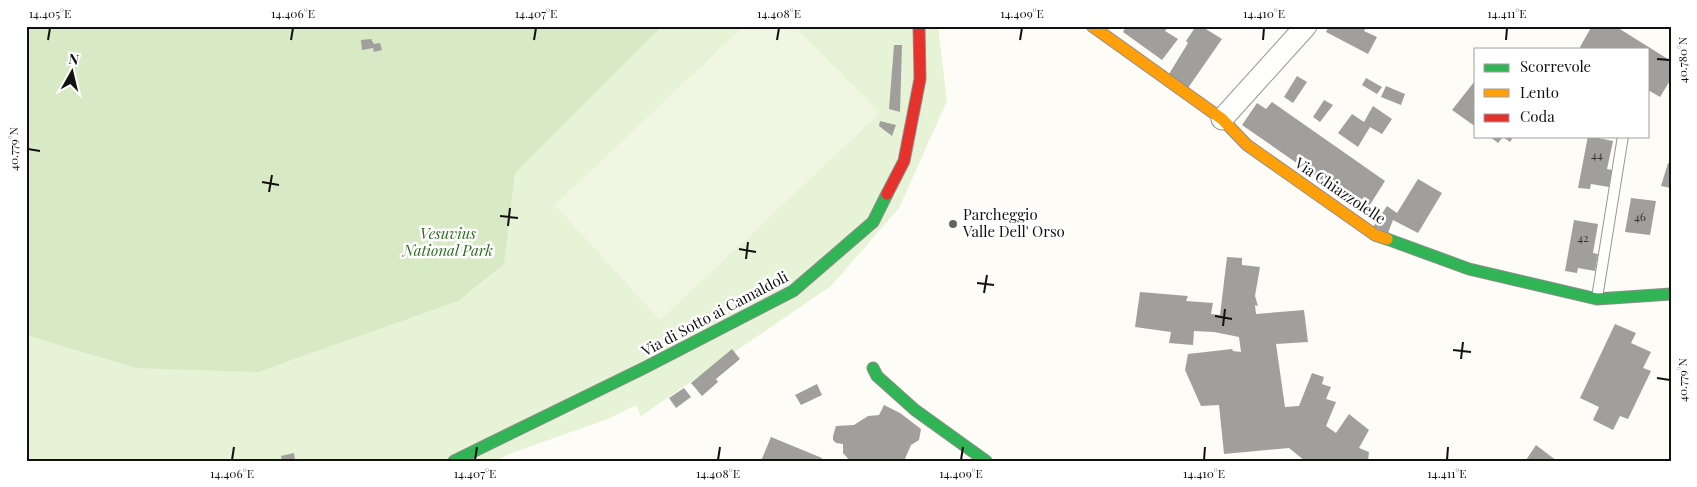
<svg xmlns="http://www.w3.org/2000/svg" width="1697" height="487" viewBox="0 0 1697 487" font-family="'Playfair Display',serif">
	<rect width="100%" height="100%" fill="#fdfcf7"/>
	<!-- green -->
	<path fill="#e7f3d7" d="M 26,26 L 938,26 L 947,101 L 899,208 L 831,286 L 641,416 L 636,405 L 608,419 L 509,454 L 496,461 L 26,461 Z"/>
	<!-- forest -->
	<path fill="#d8eac5" d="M 26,26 L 662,26 L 515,173 L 504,264 L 458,301 L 258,372 L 136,368 L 26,335 Z"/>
	<!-- pitch -->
	<path fill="#f0f6e1" d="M 744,26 L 794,26 L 880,113 L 660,320 L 555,205 Z"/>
	<!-- building -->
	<path fill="#a19f9c" d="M 1126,26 L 1169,26 L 1165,31 L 1178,39 L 1162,60 L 1123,32 Z
		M 1196,26 L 1201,26 L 1222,39 L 1188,88 L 1169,74 L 1188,43 L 1186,41 Z
		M 1329,26 L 1367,26 L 1364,31 L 1377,37 L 1368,54 L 1326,32 Z
		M 1592,26 L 1615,26 L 1671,61 L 1671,79 L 1660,97 L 1648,90 L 1648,49 L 1582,49 L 1580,47 Z
		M 371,39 L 374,44 L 380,43 L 382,50 L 374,52 L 373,48 L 362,50 L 361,40 Z
		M 894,45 L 902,45 L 900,112 L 889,109 Z
		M 1297,76 L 1307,82 L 1293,103 L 1284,97 Z
		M 1366,78 L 1382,87 L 1377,94 L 1362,85 Z
		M 1474,82 L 1476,83 L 1476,127 L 1452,110 Z
		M 1386,86 L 1405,94 L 1401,105 L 1381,97 Z
		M 1324,100 L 1333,105 L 1320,122 L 1313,117 Z
		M 1272,102 L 1385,181 L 1366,211 L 1242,125 L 1257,103 L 1266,109 Z
		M 1373,106 L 1392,119 L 1382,134 L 1370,127 L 1358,147 L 1338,133 L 1352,114 L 1364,122 Z
		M 880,121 L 896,125 L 892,136 L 879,126 Z
		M 1489,136 L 1514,136 L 1510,142 L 1503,137 L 1498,143 Z
		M 1588,136 L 1613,141 L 1607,169 L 1612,170 L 1609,187 L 1591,184 L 1590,189 L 1578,188 Z
		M 1668,163 L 1671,164 L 1671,188 L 1661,186 Z
		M 1418,179 L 1442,193 L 1418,233 L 1393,220 L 1388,233 L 1373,227 L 1387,206 L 1397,213 Z
		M 1631,198 L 1656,201 L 1650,235 L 1625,232 Z
		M 1574,220 L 1598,224 L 1593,253 L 1598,254 L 1595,271 L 1578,268 L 1577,273 L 1565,271 Z
		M 1227,257 L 1242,258 L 1242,265 L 1260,267 L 1255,296 L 1258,306 L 1255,305 L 1256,314 L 1304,310 L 1308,342 L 1276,344 L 1285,407 L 1299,406 L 1312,373 L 1324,377 L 1322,384 L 1331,387 L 1326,399 L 1336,402 L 1326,426 L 1336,433 L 1349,414 L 1369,430 L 1359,448 L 1369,452 L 1368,461 L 1305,461 L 1289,448 L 1224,454 L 1219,405 L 1201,406 L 1185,370 L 1188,354 L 1232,349 L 1233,351 L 1241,352 L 1239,337 L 1214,332 L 1194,331 L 1193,345 L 1169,343 L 1171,332 L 1135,327 L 1140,292 L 1188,296 L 1186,301 L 1213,303 L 1211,314 L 1220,315 Z
		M 1615,324 L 1636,333 L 1631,343 L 1651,352 L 1643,368 L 1651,371 L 1628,419 L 1620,416 L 1613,430 L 1593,420 L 1599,407 L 1580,398 Z
		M 732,349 L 740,359 L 716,379 L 718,382 L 702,396 L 691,383 Z
		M 817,384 L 822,395 L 801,405 L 795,395 Z
		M 684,388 L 691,397 L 676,408 L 669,398 Z
		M 884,405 L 900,413 L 921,429 L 919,440 L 911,445 L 904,461 L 850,461 L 843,453 L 843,444 L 836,443 L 833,440 L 833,436 L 836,426 L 854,425 L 868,416 L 879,415 Z
		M 771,437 L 822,458 L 821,461 L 761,461 Z
		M 1536,445 L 1557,461 L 1526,460 Z
		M 294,453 L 295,460 L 282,461 L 281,456 Z"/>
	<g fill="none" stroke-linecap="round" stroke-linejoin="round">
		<!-- lane casing -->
		<g stroke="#979795" stroke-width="12">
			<path id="lane" d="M 1597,298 L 1623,136"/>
		</g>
		<!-- street casing -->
		<g stroke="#979795" stroke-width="23">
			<path id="street" d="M 1222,119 L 1306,26"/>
		</g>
		<!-- fast casing -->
		<g stroke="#8e8d8b" stroke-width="13">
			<path id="fast" d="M 1387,239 L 1469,269 L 1597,299 L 1671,294
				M 873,368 L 877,376 L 915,410 L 986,461
				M 454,461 L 644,368 L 793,291 L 873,222 L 887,194"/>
		</g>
		<!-- slow casing -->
		<g stroke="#8e8d8b" stroke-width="13">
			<path id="slow" d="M 1092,26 L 1222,119 L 1247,145 L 1375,235 L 1387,239"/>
		</g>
		<!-- jam casing -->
		<g stroke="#8e8d8b" stroke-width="13">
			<path id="jam" d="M 887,194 L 904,161 L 920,79 L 919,26"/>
		</g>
		<!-- lane -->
		<use href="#lane" stroke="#fffffe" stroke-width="10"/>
		<!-- street -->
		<use href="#street" stroke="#fffffe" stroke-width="21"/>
		<!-- fast -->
		<use href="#fast" stroke="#30b455" stroke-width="11"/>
		<!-- slow -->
		<use href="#slow" stroke="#ff9f0a" stroke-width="11"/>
		<!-- jam -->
		<use href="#jam" stroke="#e5322d" stroke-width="11"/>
	</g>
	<!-- ticks -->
	<path fill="none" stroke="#111" stroke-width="2" d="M 48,40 L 50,28M 291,40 L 293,28M 534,40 L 536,28M 777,40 L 779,28M 1020,40 L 1022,28M 1263,40 L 1264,28M 1506,40 L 1507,28M 1657,59 L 1670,60M 28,149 L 40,151M 262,182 L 279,185M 269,192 L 272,175M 500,216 L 518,218M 508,226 L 510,208M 739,249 L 756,252M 746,259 L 748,242M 977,283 L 994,285M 984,293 L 987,275M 1215,316 L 1232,319M 1223,326 L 1225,309M 1453,350 L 1471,352M 1461,359 L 1463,342M 1657,378 L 1670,380M 232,460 L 234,447M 475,460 L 477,447M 718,460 L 720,447M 961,460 L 963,447M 1204,460 L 1205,447M 1447,460 L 1448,447"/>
	<!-- markers -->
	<circle fill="#646362" stroke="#fff" stroke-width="2" cx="953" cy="224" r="5"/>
	<g text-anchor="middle" stroke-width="5" stroke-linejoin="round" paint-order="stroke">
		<!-- number labels -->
		<g font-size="12" fill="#353434">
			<text x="1597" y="159">44</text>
			<text x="1640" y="221">46</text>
			<text x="1583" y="242">42</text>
		</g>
		<!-- street labels -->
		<g font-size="15" fill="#111" stroke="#fff">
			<text transform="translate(1340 191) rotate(34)" y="5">Via Chiazzolelle</text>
			<text transform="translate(715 314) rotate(-28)" y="5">Via di Sotto ai Camaldoli</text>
		</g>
		<!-- poi labels -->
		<g font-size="15" fill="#111" stroke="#fff" text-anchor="start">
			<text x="963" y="220">Parcheggio<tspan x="963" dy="17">Valle Dell' Orso</tspan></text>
		</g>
		<!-- park labels -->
		<g font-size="15" font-style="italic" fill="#2f6b1f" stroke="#fff">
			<text x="448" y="239">Vesuvius<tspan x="448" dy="17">National Park</tspan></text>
		</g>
	</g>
	<!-- border -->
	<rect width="1697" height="487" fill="none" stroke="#ffffff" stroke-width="55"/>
	<!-- legend -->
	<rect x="1474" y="48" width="175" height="90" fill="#ffffff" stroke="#a0a0a0"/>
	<rect x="1484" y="64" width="25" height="8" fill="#30b455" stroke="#a0a0a0"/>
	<text x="1520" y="72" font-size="15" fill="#111111">Scorrevole</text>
	<rect x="1484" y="89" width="25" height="8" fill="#ff9f0a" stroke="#a0a0a0"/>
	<text x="1520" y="98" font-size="15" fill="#111111">Lento</text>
	<rect x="1484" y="114" width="25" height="8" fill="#e5322d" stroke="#a0a0a0"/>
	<text x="1520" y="122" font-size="15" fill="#111111">Coda</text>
	<!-- north arrow -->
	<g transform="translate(72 72) rotate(8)" stroke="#ffffff" stroke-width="4" paint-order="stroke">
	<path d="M0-4L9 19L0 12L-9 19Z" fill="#111111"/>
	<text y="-8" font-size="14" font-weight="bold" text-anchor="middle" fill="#111111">N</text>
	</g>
	<rect x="28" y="28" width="1642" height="432" fill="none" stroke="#111" stroke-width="2"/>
	<g font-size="12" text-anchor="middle" fill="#111">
		<text x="50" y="18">14.405°E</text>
		<text x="293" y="18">14.406°E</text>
		<text x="536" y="18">14.407°E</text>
		<text x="779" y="18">14.408°E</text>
		<text x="1022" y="18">14.409°E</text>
		<text x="1264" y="18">14.410°E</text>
		<text x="1507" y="18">14.411°E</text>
		<text transform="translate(1683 60) rotate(-90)" y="4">40.780°N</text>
		<text transform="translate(14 149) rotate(-90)" y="4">40.779°N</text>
		<text transform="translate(1683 380) rotate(-90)" y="4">40.779°N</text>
		<text x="232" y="478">14.406°E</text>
		<text x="475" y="478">14.407°E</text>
		<text x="718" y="478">14.408°E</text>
		<text x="961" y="478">14.409°E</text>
		<text x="1204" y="478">14.410°E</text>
		<text x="1447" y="478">14.411°E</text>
	</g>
</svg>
